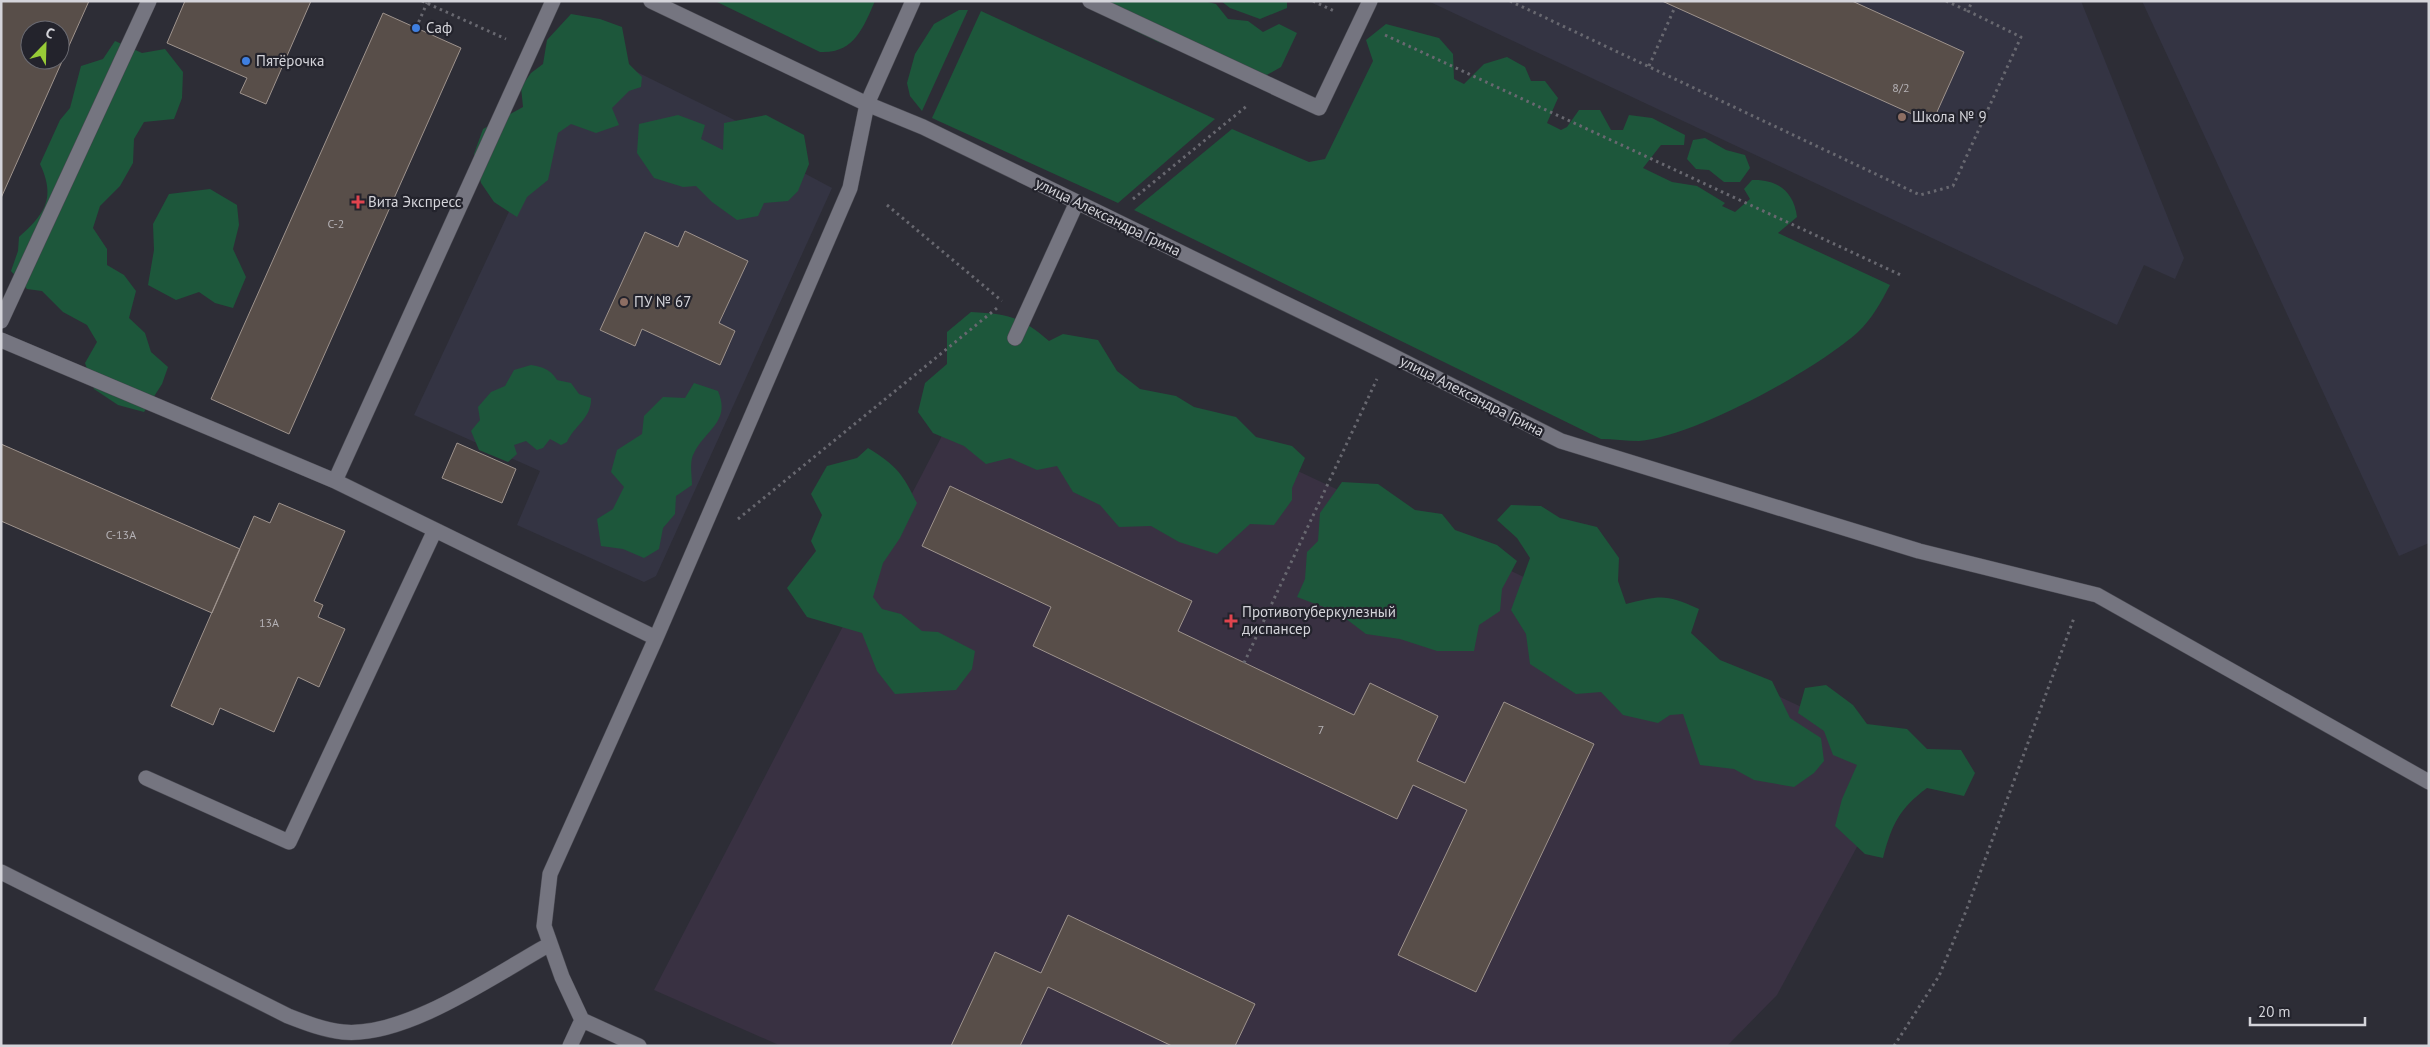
<svg xmlns="http://www.w3.org/2000/svg" width="2430" height="1047" viewBox="0 0 2430 1047" font-family="'PT Sans',sans-serif">
	<rect width="100%" height="100%" fill="#2d2d36"/>
	<!-- built -->
	<path fill="#343443" d="M 1428,1 L 2081,1 L 2184,258 L 2175,279 L 2144,265 L 2117,325 Z
		M 2142,1 L 2429,1 L 2429,543 L 2399,556 Z
		M 586,47 L 806,155 L 802,172 L 832,188 L 656,576 L 644,582 L 517,525 L 540,471 L 414,415 Z"/>
	<!-- medical -->
	<path fill="#393142" d="M 997,330 L 1906,756 L 1777,995 L 1727,1046 L 781,1046 L 654,990 Z"/>
	<!-- green -->
	<path fill="#1d573b" d="M 715,1 L 875,1 C 863,28 854,54 820,52 Z
		M 1101,1 L 1204,1 L 1216,4 L 1228,19 L 1248,21 L 1263,32 L 1279,24 L 1297,33 L 1281,67 L 1265,76 L 1158,42 L 1121,24 Z
		M 1221,1 L 1287,1 L 1287,8 L 1260,19 L 1230,8 Z
		M 959,10 L 968,10 L 922,111 L 910,96 L 907,83 L 915,54 L 934,24 Z
		M 981,11 L 1215,119 L 1118,203 L 932,118 Z
		M 571,14 L 600,19 L 622,27 L 629,64 L 642,77 L 641,87 L 629,91 L 612,108 L 619,125 L 596,133 L 571,124 L 558,133 L 548,180 L 527,197 L 517,217 L 494,202 L 481,183 L 474,154 L 483,129 L 523,107 L 521,87 L 531,73 L 543,64 L 547,40 Z
		M 1386,24 L 1439,38 L 1453,54 L 1454,79 L 1464,84 L 1484,64 L 1507,57 L 1525,67 L 1531,81 L 1545,81 L 1558,98 L 1547,123 L 1561,130 L 1567,127 L 1579,110 L 1600,110 L 1611,130 L 1623,130 L 1629,115 L 1652,118 L 1685,135 L 1684,145 L 1661,145 L 1643,168 L 1672,182 L 1697,186 L 1725,203 L 1722,206 L 1735,212 L 1750,199 L 1744,189 L 1752,180 C 1778,179 1794,192 1797,217 L 1778,233 L 1890,285 C 1881,302 1872,319 1858,332 C 1816,370 1694,437 1639,441 C 1626,441 1613,439 1601,439 L 1134,210 L 1232,129 L 1309,162 L 1325,159 L 1373,61 L 1366,40 Z
		M 115,41 L 142,53 L 165,49 L 183,72 L 182,98 L 174,119 L 144,122 L 134,139 L 133,163 L 120,186 L 100,206 L 93,228 L 107,249 L 107,265 L 124,275 L 136,291 L 129,318 L 145,333 L 151,352 L 168,367 L 162,384 L 144,412 L 118,405 L 94,389 L 85,363 L 97,342 L 87,325 L 63,312 L 42,291 L 27,289 L 11,271 L 18,251 L 19,237 C 45,214 56,198 40,164 L 60,120 L 70,108 L 81,66 L 103,59 Z
		M 678,115 L 705,125 L 701,139 L 723,150 L 724,123 L 766,115 L 804,135 L 809,164 L 798,191 L 788,201 L 764,203 L 758,216 L 737,220 L 712,202 L 696,186 L 683,187 L 654,178 L 637,153 L 639,124 Z
		M 1705,138 L 1726,150 L 1745,155 L 1750,168 L 1740,182 L 1724,182 L 1709,170 L 1696,169 L 1687,159 L 1693,140 Z
		M 210,189 L 237,205 L 239,225 L 233,249 L 246,277 L 233,308 L 215,303 L 199,292 L 176,300 L 148,285 L 154,250 L 153,224 L 169,194 Z
		M 971,312 C 1008,314 1020,316 1049,341 L 1063,334 L 1098,340 L 1117,371 L 1140,389 L 1176,396 L 1194,407 L 1236,417 L 1256,437 L 1292,446 L 1305,458 L 1292,488 L 1292,500 L 1274,525 L 1250,524 L 1217,554 L 1179,542 L 1151,526 L 1119,527 L 1100,505 L 1073,492 L 1057,466 L 1037,470 L 1010,458 L 986,464 L 964,446 L 933,433 L 918,412 L 925,383 L 947,364 L 947,332 Z
		M 531,365 C 543,367 550,369 557,380 L 571,383 L 579,394 L 591,398 C 592,418 574,426 567,442 L 561,445 L 550,439 L 543,448 L 537,450 L 526,441 L 514,445 L 517,454 L 508,462 L 479,450 L 471,431 L 480,420 L 478,407 L 491,392 L 505,386 L 514,370 Z
		M 694,383 L 718,391 C 731,422 706,429 694,453 C 689,461 692,476 692,485 L 676,496 L 675,514 L 663,528 L 659,549 L 644,558 L 623,549 L 601,546 L 597,519 L 613,509 L 624,487 L 611,472 L 617,450 L 642,434 L 644,416 L 663,397 L 685,398 Z
		M 868,448 C 897,466 902,473 917,503 L 900,538 L 883,563 L 873,597 L 882,609 L 901,614 L 922,631 L 938,632 L 975,651 L 972,669 L 956,690 L 895,694 L 877,671 L 862,633 L 807,617 L 787,588 L 816,551 L 811,541 L 822,515 L 811,494 L 827,466 L 857,458 Z
		M 1342,482 L 1378,484 L 1415,510 L 1442,514 L 1455,530 L 1497,545 L 1517,561 L 1502,589 L 1500,611 L 1479,625 L 1474,651 L 1437,651 L 1400,639 L 1366,634 L 1337,612 L 1297,597 L 1305,579 L 1307,552 L 1318,541 L 1320,513 Z
		M 1511,505 L 1541,506 L 1560,518 L 1597,527 L 1619,558 L 1618,581 L 1626,604 C 1661,595 1666,594 1699,609 L 1691,633 L 1720,660 L 1772,681 L 1790,718 L 1821,738 L 1824,761 L 1814,773 L 1794,787 L 1754,780 L 1734,769 L 1700,765 L 1683,714 L 1670,715 L 1658,723 L 1623,715 L 1601,692 L 1576,694 L 1530,664 L 1526,634 L 1511,610 L 1530,558 L 1517,538 L 1497,520 Z
		M 1826,685 L 1853,705 L 1867,724 L 1907,729 L 1927,749 L 1961,750 L 1975,773 L 1964,796 L 1927,788 C 1899,809 1892,824 1883,858 L 1865,854 L 1835,826 L 1842,799 L 1857,765 L 1833,755 L 1824,731 L 1798,713 L 1805,688 Z"/>
	<!-- building -->
	<path fill="#584e49" stroke="#9e938d" fill-rule="evenodd" d="M 1,1 L 89,1 L 1,198 ZM 30,30 L 60,30 L 60,60 L 30,60 Z
		M 185,1 L 311,1 L 266,104 L 240,93 L 247,78 L 167,43 Z
		M 1662,1 L 1852,1 L 1964,52 L 1932,123 Z
		M 383,13 L 461,48 L 289,434 L 211,399 Z
		M 685,231 L 748,261 L 719,323 L 735,331 L 720,365 L 642,329 L 635,346 L 600,330 L 645,232 L 678,247 Z
		M 457,443 L 516,469 L 502,503 L 442,478 Z
		M 1,444 L 240,549 L 212,613 L 1,521 Z
		M 950,486 L 1192,601 L 1178,631 L 1354,715 L 1370,683 L 1438,716 L 1417,761 L 1465,783 L 1504,702 L 1594,744 L 1476,992 L 1398,955 L 1467,810 L 1413,785 L 1397,819 L 1033,646 L 1051,607 L 922,546 Z
		M 279,503 L 345,531 L 314,601 L 323,605 L 318,617 L 345,629 L 319,687 L 298,677 L 274,732 L 220,708 L 213,725 L 171,706 L 254,516 L 270,523 Z
		M 1068,915 L 1255,1004 L 1235,1046 L 1172,1046 L 1048,987 L 1020,1046 L 951,1046 L 995,952 L 1041,973 Z"/>
	<g fill="none" stroke-linecap="round" stroke-linejoin="round">
		<!-- minor casing -->
		<g stroke="#4a4a52" stroke-width="16">
			<path id="minor" d="M 651,1 L 867,104 L 923,127 L 1389,354 L 1561,441 L 1919,551 L 2097,595 L 2429,782
				M 1090,1 L 1319,108 L 1370,1
				M 1,321 L 149,1
				M 1015,338 L 1077,202
				M 1,340 L 335,481 L 656,638
				M 335,481 L 553,1
				M 146,778 L 289,842 L 435,530
				M 1,872 L 288,1016 C 306,1023 324,1030 343,1032 C 406,1038 496,974 550,944
				M 570,1046 L 582,1020
				M 639,1046 L 582,1020 L 562,977 L 544,926 L 550,874 L 656,638 L 850,188 L 867,104 L 913,1"/>
		</g>
		<!-- path -->
		<path stroke="#686870" stroke-width="3" stroke-dasharray="2.5 4" stroke-linecap="butt" d="M 422,1 L 506,39
			M 1313,1 L 1334,11
			M 1510,1 L 1920,195 L 1953,186 L 2021,37 L 1968,11 L 1972,1
			M 1946,1 L 1968,11
			M 416,28 L 427,3
			M 1385,35 L 1903,276
			M 1649,66 L 1675,7
			M 1133,199 L 1248,105
			M 887,205 L 1002,301
			M 738,519 L 997,308
			M 1244,663 L 1377,379
			M 1894,1046 L 1939,976 L 1966,911 L 2074,618"/>
		<!-- minor -->
		<use href="#minor" stroke="#757580" stroke-width="15"/>
	</g>
	<!-- markers -->
	<g fill="#3f7fe0" stroke="#23232c" stroke-width="2">
		<circle cx="416" cy="28" r="5"/>
		<circle cx="246" cy="61" r="5"/>
	</g>
	<g fill="#8d6e63" stroke="#23232c" stroke-width="2">
		<circle cx="1902" cy="117" r="5"/>
		<circle cx="624" cy="302" r="5"/>
	</g>
	<g fill="#e0444e" stroke="#23232c" stroke-width="2">
		<path d="M355.5 194.5h5v5h5v5h-5v5h-5v-5h-5v-5h5z"/>
		<path d="M1228.5 613.5h5v5h5v5h-5v5h-5v-5h-5v-5h5z"/>
	</g>
	<g text-anchor="middle" stroke-width="4.5" stroke-linejoin="round" paint-order="stroke">
		<!-- number labels -->
		<g font-size="12" fill="#b5b2b6">
			<text x="1901" y="92">8/2</text>
			<text x="336" y="228">С-2</text>
			<text x="121" y="539">С-13А</text>
			<text x="269" y="627">13А</text>
			<text x="1321" y="734">7</text>
		</g>
		<!-- poi labels -->
		<g font-size="15" fill="#d4d4da" stroke="#23232c" text-anchor="start">
			<text x="426" y="33">Саф</text>
			<text x="256" y="66">Пятёрочка</text>
			<text x="1912" y="122">Школа № 9</text>
			<text x="368" y="207">Вита Экспресс</text>
			<text x="634" y="307">ПУ № 67</text>
			<text x="1242" y="617">Противотуберкулезный<tspan x="1242" dy="17">диспансер</tspan></text>
		</g>
		<!-- street labels -->
		<g font-size="15" fill="#d4d4da" stroke="#23232c">
			<text transform="translate(1108 217) rotate(26)" y="5">улица Александра Грина</text>
			<text transform="translate(1472 396) rotate(27)" y="5">улица Александра Грина</text>
		</g>
	</g>
	<!-- border -->
	<rect width="2430" height="1047" fill="none" stroke="#d4d4da" stroke-width="5"/>
	<!-- north arrow -->
	<g transform="translate(45 45) rotate(23)"><circle r="24" fill="#23232c" stroke="#6a6a72"/>
	<path d="M0-4L9 19L0 12L-9 19Z" fill="#98cb37"/>
	<text y="-8" font-size="14" font-weight="bold" text-anchor="middle" fill="#d4d4da">С</text>
	</g>
	<!-- scale -->
	<path d="M2250 1017v8h115v-8" fill="none" stroke="#d4d4da" stroke-width="2.5"/>
	<text x="2258" y="1017" font-size="15" fill="#d4d4da" stroke="#23232c" stroke-width="4" paint-order="stroke">20 m</text>
</svg>
